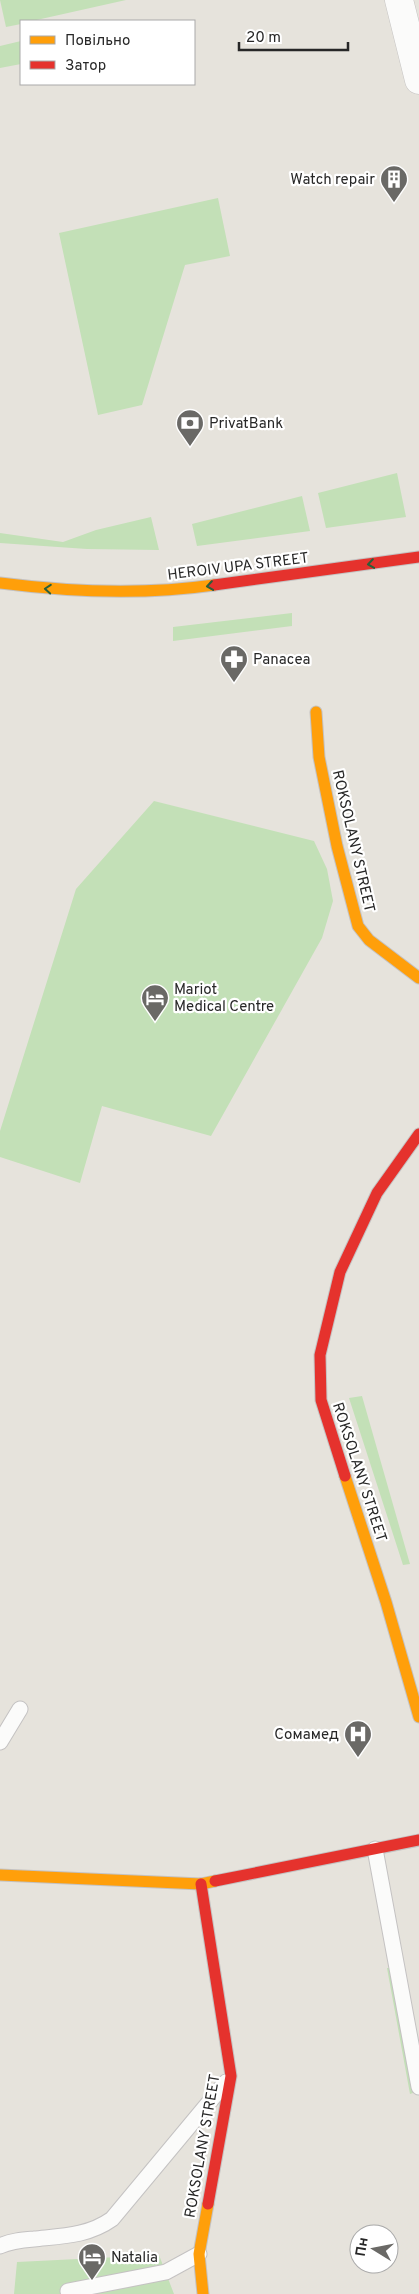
<svg xmlns="http://www.w3.org/2000/svg" width="419" height="2294" viewBox="0 0 419 2294" font-family="Overpass,sans-serif">
	<rect width="100%" height="100%" fill="#e6e3dc"/>
	<!-- green -->
	<path fill="#c3e0b7" d="M 0,0 L 126,0 L 32,21 L 21,21 L 21,24 L 6,27 Z
		M 21,41 L 21,64 L 0,68 L 0,46 Z
		M 218,198 L 230,256 L 185,265 L 142,405 L 98,415 L 59,233 Z
		M 397,473 L 406,517 L 326,528 L 318,493 Z
		M 302,496 L 310,531 L 197,546 L 192,524 Z
		M 151,517 L 159,550 L 87,549 L 0,543 L 0,533 L 63,542 L 96,530 Z
		M 292,613 L 292,626 L 173,641 L 173,627 Z
		M 154,801 L 314,841 L 327,869 L 333,901 L 322,938 L 211,1136 L 102,1106 L 80,1183 L 0,1157 L 0,1131 L 76,889 Z
		M 362,1396 L 410,1564 L 403,1565 L 349,1398 Z
		M 387,1968 L 390,1968 L 413,2093 L 410,2094 Z
		M 159,2255 L 174,2294 L 14,2294 L 17,2262 Z"/>
	<g fill="none" stroke-linecap="round" stroke-linejoin="round">
		<!-- lane casing -->
		<g stroke="#c4c2c2" stroke-width="17">
			<path id="lane" d="M 0,1742 L 20,1709
				M 375,1849 L 419,2087
				M 0,2246 C 10,2241 22,2240 34,2239 C 62,2236 88,2236 112,2219 L 226,2082
				M 68,2291 L 166,2272 L 199,2254"/>
		</g>
		<!-- street casing -->
		<g stroke="#c4c2c2" stroke-width="29">
			<path id="street" d="M 399,0 L 419,80"/>
		</g>
		<!-- slow casing -->
		<g stroke="#c4c2c2" stroke-width="13">
			<path id="slow" d="M 0,583 C 70,592 144,595 214,585
				M 316,712 L 319,757 L 337,846 L 358,926 L 369,940 L 419,978
				M 345,1476 L 386,1602 L 419,1717
				M 0,1875 L 201,1884 L 215,1881
				M 203,2294 L 199,2254 L 208,2204"/>
		</g>
		<!-- jam casing -->
		<g stroke="#c4c2c2" stroke-width="13">
			<path id="jam" d="M 214,585 L 419,557
				M 345,1476 L 321,1400 L 320,1355 L 340,1272 L 377,1193 L 419,1134
				M 215,1881 L 419,1840
				M 201,1884 L 231,2076 L 208,2204"/>
		</g>
		<!-- lane -->
		<use href="#lane" stroke="#fbfbfa" stroke-width="15"/>
		<!-- street -->
		<use href="#street" stroke="#fbfbfa" stroke-width="28"/>
		<!-- slow -->
		<use href="#slow" stroke="#ff9f0a" stroke-width="11"/>
		<!-- jam -->
		<use href="#jam" stroke="#e5322d" stroke-width="11"/>
	</g>
	<!-- one-way arrows -->
	<defs><path id="oneway-chevron" d="M-2-3.5L2.5 0L-2 3.5" fill="none" stroke-width="1.6" stroke-linecap="round" stroke-linejoin="round" transform="scale(1.25)"/></defs>
	<g stroke="#2b5f39">
		<use href="#oneway-chevron" transform="translate(371 564) rotate(172)"/>
		<use href="#oneway-chevron" transform="translate(210 586) rotate(172)"/>
		<use href="#oneway-chevron" transform="translate(48 589) rotate(-176)"/>
	</g>
	<!-- icons -->
	<defs>
		<g id="building-pin" transform="scale(1.4375)"><path d="M0 17L-7.5 6A9.5 9.5 0 1 1 7.5 6Z" fill="#6a6966" stroke="#fff"/><path d="M-4-6H4V6H1V3H-1V6H-4ZM-2.5-4.3h1.7v1.8h-1.7ZM.8-4.3h1.7v1.8H.8ZM-2.5-1h1.7V.8h-1.7ZM.8-1h1.7V.8H.8Z" fill="#fff"/></g>
		<g id="bank-pin" transform="scale(1.4375)"><path d="M0 17L-7.5 6A9.5 9.5 0 1 1 7.5 6Z" fill="#6a6966" stroke="#fff"/><path d="M-6-4H6V4H-6ZM0-2.3a2.3 2.3 0 1 0 0 4.6a2.3 2.3 0 1 0 0-4.6Z" fill="#fff"/></g>
		<g id="pharmacy-pin" transform="scale(1.4375)"><path d="M0 17L-7.5 6A9.5 9.5 0 1 1 7.5 6Z" fill="#6a6966" stroke="#fff"/><path d="M-2-6h4v4h4v4h-4v4h-4v-4h-4v-4h4Z" fill="#fff"/></g>
		<g id="hotel-pin" transform="scale(1.4375)"><path d="M0 17L-7.5 6A9.5 9.5 0 1 1 7.5 6Z" fill="#6a6966" stroke="#fff"/><path d="M-6-4.5h1.5V1H6V5H4.5V3h-9V5H-6ZM-4 0a1.8 1.8 0 1 1 3.6 0ZM.5 0V-2.5h3Q6-2.5 6 0Z" fill="#fff"/></g>
		<g id="hospital-pin" transform="scale(1.4375)"><path d="M0 17L-7.5 6A9.5 9.5 0 1 1 7.5 6Z" fill="#6a6966" stroke="#fff"/><path d="M-5-5h3v3.5h4V-5h3V5h-3V1.5h-4V5h-3Z" fill="#fff"/></g>
	</defs>
	<g fill-rule="evenodd">
		<use href="#building-pin" x="394" y="179"/>
		<use href="#bank-pin" x="190" y="423"/>
		<use href="#pharmacy-pin" x="234" y="659"/>
		<use href="#hotel-pin" x="155" y="998"/>
		<use href="#hospital-pin" x="358" y="1734"/>
		<use href="#hotel-pin" x="92" y="2257"/>
	</g>
	<g text-anchor="middle" stroke-width="4.5" stroke-linejoin="round" paint-order="stroke">
		<!-- poi labels -->
		<g font-size="15" fill="#272727" stroke="#fff" text-anchor="start">
			<text x="375" y="184" text-anchor="end">Watch repair</text>
			<text x="209" y="428">PrivatBank</text>
			<text x="253" y="664">Panacea</text>
			<text x="174" y="994">Mariot<tspan x="174" dy="17">Medical Centre</tspan></text>
			<text x="339" y="1739" text-anchor="end">Сомамед</text>
			<text x="111" y="2262">Natalia</text>
		</g>
		<!-- street labels -->
		<g font-size="15" fill="#272727" stroke="#fff">
			<text transform="translate(238 566) rotate(-7)" y="5">HEROIV UPA STREET</text>
			<text transform="translate(354 841) rotate(77)" y="5">ROKSOLANY STREET</text>
			<text transform="translate(360 1472) rotate(72)" y="5">ROKSOLANY STREET</text>
			<text transform="translate(202 2146) rotate(-80)" y="5">ROKSOLANY STREET</text>
		</g>
	</g>
	<!-- legend -->
	<rect x="20" y="20" width="175" height="65" fill="#ffffff" stroke="#a9a9a9"/>
	<rect x="30" y="36" width="25" height="8" fill="#ff9f0a" stroke="#a9a9a9"/>
	<text x="65" y="45" font-size="15" fill="#272727">Повільно</text>
	<rect x="30" y="61" width="25" height="8" fill="#e5322d" stroke="#a9a9a9"/>
	<text x="65" y="70" font-size="15" fill="#272727">Затор</text>
	<!-- north arrow -->
	<g transform="translate(374 2249) rotate(280)"><circle r="24" fill="#ffffff" stroke="#a9a9a9"/>
	<path d="M0-4L9 19L0 12L-9 19Z" fill="#6a6966"/>
	<text y="-8" font-size="14" font-weight="bold" text-anchor="middle" fill="#272727">Пн</text>
	</g>
	<!-- scale -->
	<path d="M239 42v8h109v-8" fill="none" stroke="#272727" stroke-width="2.5"/>
	<text x="246" y="42" font-size="15" fill="#272727" stroke="#ffffff" stroke-width="4" paint-order="stroke">20 m</text>
</svg>
